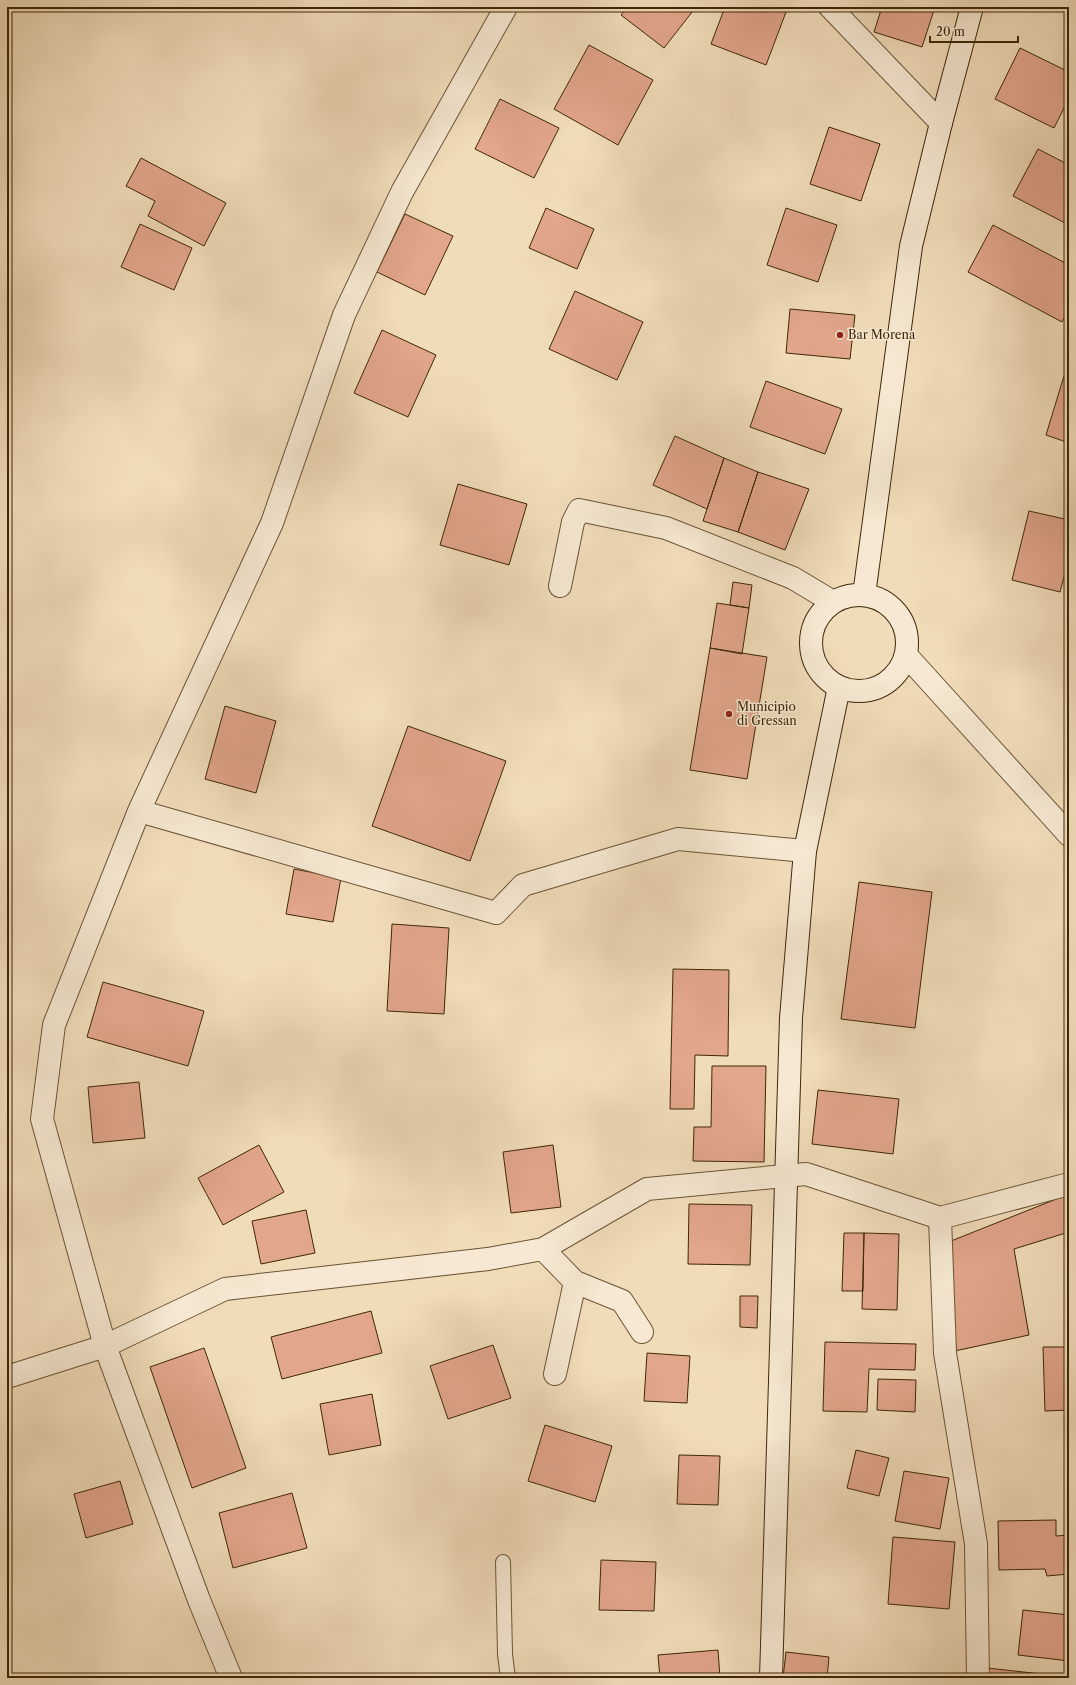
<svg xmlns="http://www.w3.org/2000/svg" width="1076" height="1685" viewBox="0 0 1076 1685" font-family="'Libre Caslon Text',serif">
	<rect width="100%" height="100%" fill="#f1dcba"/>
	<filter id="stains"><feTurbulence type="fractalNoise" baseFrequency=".005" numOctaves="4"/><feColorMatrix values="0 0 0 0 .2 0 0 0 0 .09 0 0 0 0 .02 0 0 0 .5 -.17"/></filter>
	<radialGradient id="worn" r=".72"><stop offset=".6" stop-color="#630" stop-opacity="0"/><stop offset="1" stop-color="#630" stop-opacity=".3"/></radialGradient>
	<!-- building -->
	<path fill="#e2a68b" stroke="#3e2706" d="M 627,7 L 696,7 L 664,48 L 621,15 Z
		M 725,7 L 774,7 L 786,12 L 766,65 L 711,44 Z
		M 882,7 L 935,7 L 922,47 L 874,32 Z
		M 589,45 L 653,80 L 618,145 L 554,109 Z
		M 1020,48 L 1069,72 L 1069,98 L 1054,128 L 995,99 Z
		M 500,99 L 559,128 L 534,178 L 475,149 Z
		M 829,127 L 880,144 L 861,201 L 810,184 Z
		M 1038,149 L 1069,165 L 1069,220 L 1067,224 L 1013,196 Z
		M 141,158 L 226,203 L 204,246 L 148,216 L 155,201 L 126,186 Z
		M 546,208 L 594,229 L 577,269 L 529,248 Z
		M 786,208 L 837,225 L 818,282 L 767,265 Z
		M 405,214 L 453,236 L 425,295 L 377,272 Z
		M 140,224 L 192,248 L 174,290 L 121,267 Z
		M 993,225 L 1069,265 L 1069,310 L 1062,322 L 968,272 Z
		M 575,291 L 643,322 L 617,380 L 549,349 Z
		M 790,309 L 855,315 L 850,359 L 786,353 Z
		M 382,330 L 436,355 L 408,417 L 354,393 Z
		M 1067,366 L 1069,367 L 1069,443 L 1046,435 Z
		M 766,381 L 842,409 L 825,454 L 750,427 Z
		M 675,436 L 724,458 L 707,509 L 653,485 Z
		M 724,458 L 758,472 L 738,532 L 703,521 Z
		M 758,472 L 809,489 L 785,550 L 738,532 Z
		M 458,484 L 527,504 L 509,565 L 440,545 Z
		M 1029,511 L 1069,520 L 1069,558 L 1060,592 L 1012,580 Z
		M 733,582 L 752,585 L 749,608 L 730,605 Z
		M 717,603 L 749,608 L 742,654 L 710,648 Z
		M 710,648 L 767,657 L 747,779 L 690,770 Z
		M 225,706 L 276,721 L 256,793 L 205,779 Z
		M 408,726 L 506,761 L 470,861 L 372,826 Z
		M 294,869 L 341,878 L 333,922 L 286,914 Z
		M 859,882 L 932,892 L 915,1028 L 841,1019 Z
		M 392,924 L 449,928 L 444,1014 L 387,1011 Z
		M 673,969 L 729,970 L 728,1056 L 695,1055 L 694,1109 L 670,1109 Z
		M 103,982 L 204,1011 L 188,1066 L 87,1037 Z
		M 712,1066 L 766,1066 L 764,1162 L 693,1161 L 694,1127 L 711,1127 Z
		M 139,1082 L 145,1138 L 93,1143 L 88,1087 Z
		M 818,1090 L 899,1099 L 893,1154 L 812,1144 Z
		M 259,1145 L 284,1192 L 223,1225 L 198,1178 Z
		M 553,1145 L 561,1207 L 511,1213 L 503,1152 Z
		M 1069,1194 L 1069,1232 L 1014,1249 L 1029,1335 L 950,1352 L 946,1243 Z
		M 689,1204 L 752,1205 L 750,1265 L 688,1264 Z
		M 306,1210 L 315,1253 L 261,1264 L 252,1221 Z
		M 844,1233 L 864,1233 L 863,1291 L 842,1291 Z
		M 864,1233 L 899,1234 L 897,1310 L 862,1309 Z
		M 740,1296 L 758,1296 L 757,1328 L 740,1327 Z
		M 371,1311 L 382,1353 L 282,1379 L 271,1337 Z
		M 825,1342 L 916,1344 L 915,1370 L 869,1369 L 867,1412 L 823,1411 Z
		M 493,1345 L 511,1398 L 448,1419 L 430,1366 Z
		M 1043,1347 L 1069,1347 L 1069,1410 L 1045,1411 Z
		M 204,1348 L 246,1468 L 192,1488 L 150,1367 Z
		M 647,1353 L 690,1356 L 687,1403 L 644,1401 Z
		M 878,1379 L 916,1380 L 915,1412 L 877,1410 Z
		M 372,1394 L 381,1445 L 329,1455 L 320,1404 Z
		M 545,1425 L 612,1446 L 595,1502 L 528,1481 Z
		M 856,1450 L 889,1458 L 879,1496 L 847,1488 Z
		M 679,1455 L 720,1456 L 718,1505 L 677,1504 Z
		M 904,1471 L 949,1478 L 940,1529 L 895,1521 Z
		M 120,1481 L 133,1524 L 86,1538 L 74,1494 Z
		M 292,1493 L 307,1548 L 233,1568 L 219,1513 Z
		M 1056,1520 L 1056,1536 L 1069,1535 L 1069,1574 L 1047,1576 L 1045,1569 L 999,1570 L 998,1521 Z
		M 893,1537 L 955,1542 L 949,1609 L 888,1604 Z
		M 601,1560 L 656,1562 L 654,1611 L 599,1610 Z
		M 1023,1610 L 1069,1615 L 1069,1661 L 1018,1655 Z
		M 718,1650 L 720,1678 L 660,1678 L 658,1655 Z
		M 786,1652 L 829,1657 L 827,1678 L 783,1678 Z
		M 987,1668 L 1069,1677 L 1069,1678 L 987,1678 Z"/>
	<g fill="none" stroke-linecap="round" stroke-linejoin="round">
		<!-- service casing -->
		<g stroke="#6b5433" stroke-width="16">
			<path id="service" d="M 503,1562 L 505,1654 L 508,1678"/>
		</g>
		<!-- minor casing -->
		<g stroke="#6b5433" stroke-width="24">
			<path id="minor" d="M 830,7 L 941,123
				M 560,586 L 573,522 L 579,510 L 666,528 L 793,578 L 833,602
				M 139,811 L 496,913 L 523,885 L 678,839 L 805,851
				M 940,1218 L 945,1353 L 976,1544 L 978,1678
				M 543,1249 L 575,1282 L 622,1301 L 642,1332
				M 555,1374 L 575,1282
				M 7,1377 L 105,1346 L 225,1289 L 488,1259 L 543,1249 L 647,1189 L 806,1174 L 940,1218 L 1069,1184
				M 231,1678 L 199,1600 L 105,1346 L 42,1119 L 54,1025 L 139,811 L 272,523 L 344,315 L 402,192 L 506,7"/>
		</g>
		<!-- tertiary casing -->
		<g stroke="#6b5433" stroke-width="24">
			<path id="tertiary" d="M 906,655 L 1069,835"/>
		</g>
		<!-- secondary casing -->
		<g stroke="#3e2706" stroke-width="24">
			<path id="secondary" d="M 864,595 L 911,246 L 941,123 L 972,7
				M811 643a48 48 0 1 1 96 0a48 48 0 1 1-96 0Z
				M 771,1678 L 791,1018 L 805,851 L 839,687"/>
		</g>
		<!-- service -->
		<use href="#service" stroke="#f6e8d2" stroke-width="14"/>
		<!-- minor -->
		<use href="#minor" stroke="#f6e8d2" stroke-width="22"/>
		<!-- tertiary -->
		<use href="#tertiary" stroke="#f6e8d2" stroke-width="22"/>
		<!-- secondary -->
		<use href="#secondary" stroke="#f6e8d2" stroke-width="22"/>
	</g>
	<!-- markers -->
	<g fill="#8f2418" stroke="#f6e8d2" stroke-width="1.5">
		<circle cx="840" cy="335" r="4"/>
		<circle cx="729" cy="714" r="4"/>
	</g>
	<g text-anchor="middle" stroke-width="3" stroke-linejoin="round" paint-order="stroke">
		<!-- poi labels -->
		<g font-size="12" fill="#3e2706" stroke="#f6e8d2" text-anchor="start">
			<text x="848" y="339">Bar Morena</text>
			<text x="737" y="711">Municipio<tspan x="737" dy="14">di Gressan</tspan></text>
		</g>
	</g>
	<!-- margin -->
	<rect width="1076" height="1685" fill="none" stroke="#f1dcba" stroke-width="24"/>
	<rect x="8" y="8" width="1060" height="1669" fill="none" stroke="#3e2706" stroke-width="2"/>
	<rect x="12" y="12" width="1052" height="1661" fill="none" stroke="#3e2706"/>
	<!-- scale -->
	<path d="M930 36v6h88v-6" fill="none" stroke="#3e2706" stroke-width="2"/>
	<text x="936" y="36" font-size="12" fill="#3e2706" stroke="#f6e8d2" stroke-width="3" paint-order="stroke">20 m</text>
	<rect width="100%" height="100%" filter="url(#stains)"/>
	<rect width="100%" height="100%" fill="url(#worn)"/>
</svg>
